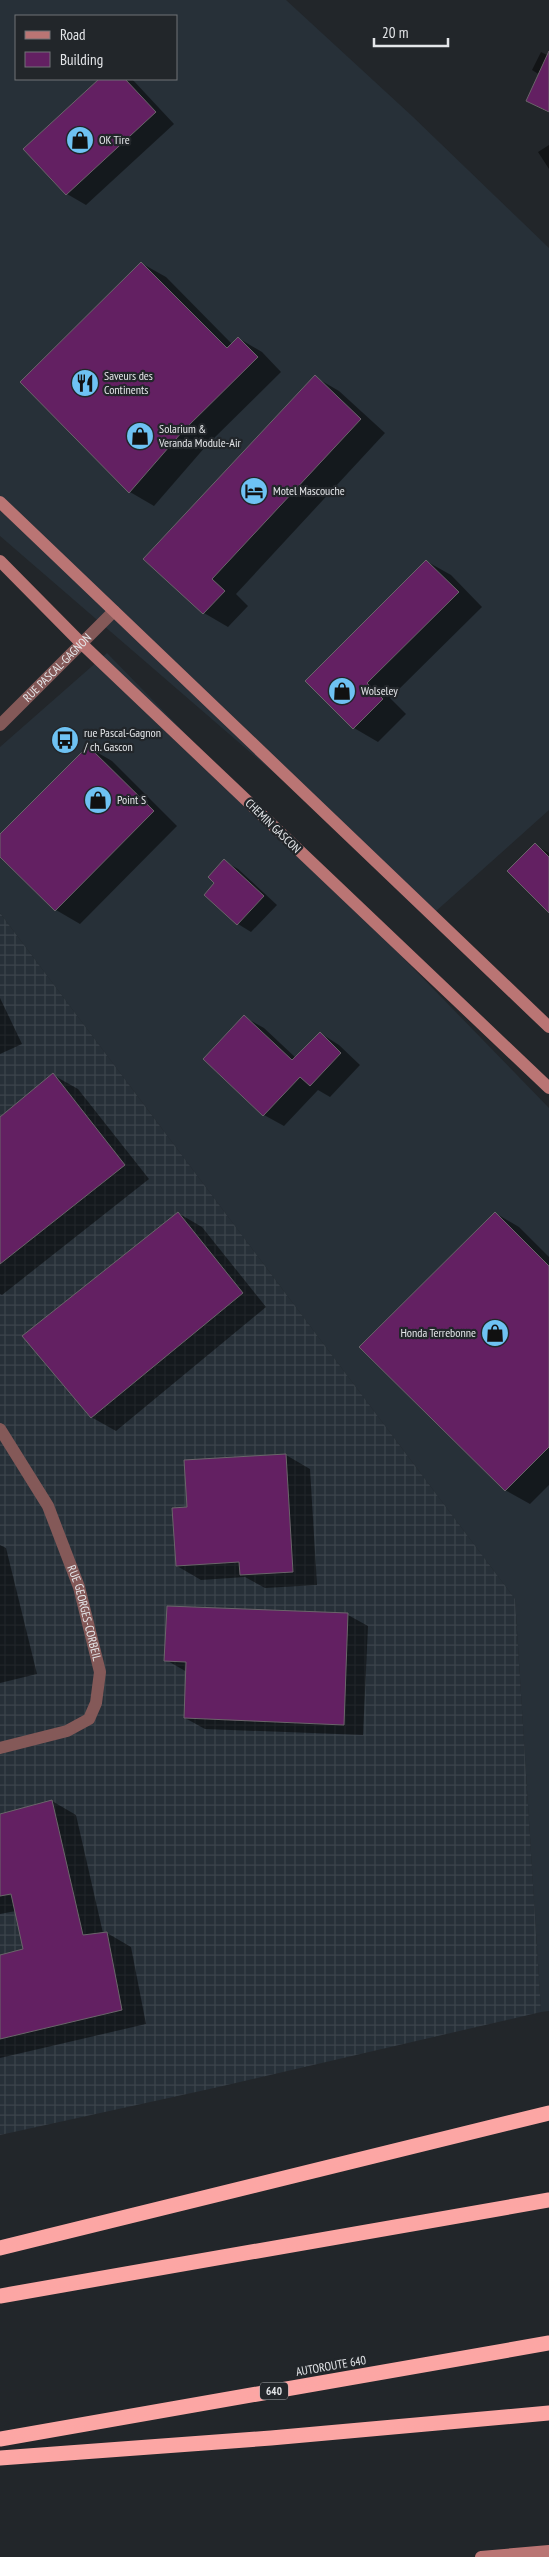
<svg xmlns="http://www.w3.org/2000/svg" width="549" height="2557" viewBox="0 0 549 2557" font-family="'PT Sans Narrow',sans-serif">
	<defs>
		<pattern id="industrial-grid" width="8" height="8" patternUnits="userSpaceOnUse" patternTransform="scale(1.25)"><rect width="8" height="8" fill="#273038"/><path d="M0 4h8M4 0v8" fill="none" stroke="#3c444b"/></pattern>
	</defs>
	<rect width="100%" height="100%" fill="#22262a"/>
	<!-- built -->
	<path fill="#273038" fill-rule="evenodd" d="M 0,0 L 286,0 L 412,116 L 549,248 L 549,810 L 435,912 L 0,536 ZM 16,16 L 176,16 L 176,79 L 16,79 Z
		M 107,653 L 549,1108 L 549,2011 L 541,2012 L 515,1599 L 0,913 L 0,747 Z"/>
	<!-- industrial -->
	<path fill="url(#industrial-grid)" d="M 0,913 L 515,1599 L 541,2012 L 214,2088 L 0,2135 Z"/>
	<!-- shadow -->
	<path fill="#0007" d="M 541,52 L 549,56 L 549,113 L 527,101 L 540,75 L 532,70 Z
		M 101,79 L 132,79 L 174,124 L 86,205 L 67,194 L 25,149 Z
		M 549,145 L 549,169 L 538,152 Z
		M 141,263 L 166,277 L 232,344 L 238,338 L 262,352 L 281,372 L 206,446 L 154,506 L 130,492 Z
		M 315,377 L 339,391 L 385,433 L 236,594 L 248,606 L 228,627 L 204,613 L 145,559 Z
		M 426,561 L 451,575 L 482,607 L 390,698 L 406,714 L 378,742 L 354,728 L 307,681 Z
		M 88,747 L 112,761 L 177,826 L 80,924 L 56,910 L 0,855 L 0,836 Z
		M 535,845 L 549,853 L 549,911 Z
		M 224,861 L 238,869 L 277,905 L 251,932 L 238,924 L 216,883 Z
		M 0,998 L 22,1044 L 0,1054 Z
		M 244,1017 L 264,1028 L 296,1058 L 320,1033 L 339,1045 L 360,1065 L 330,1097 L 318,1090 L 284,1126 L 264,1115 L 205,1059 Z
		M 53,1075 L 78,1089 L 149,1179 L 2,1295 L 0,1294 L 0,1119 Z
		M 178,1213 L 202,1227 L 266,1307 L 116,1431 L 91,1417 Z
		M 495,1213 L 519,1227 L 549,1257 L 549,1485 L 530,1504 L 505,1490 Z
		M 286,1455 L 310,1469 L 317,1585 L 265,1588 L 245,1577 L 201,1580 L 177,1566 L 189,1508 Z
		M 0,1545 L 6,1548 L 37,1674 L 0,1683 Z
		M 168,1607 L 348,1615 L 368,1626 L 363,1735 L 205,1729 L 185,1718 L 187,1672 L 166,1660 Z
		M 52,1801 L 76,1815 L 103,1933 L 107,1933 L 131,1947 L 146,2024 L 0,2058 L 0,1956 L 25,1950 L 16,1911 L 0,1914 L 0,1815 Z"/>
	<!-- building -->
	<path fill="#632062" stroke="#6a656a" d="M 549,51 L 549,112 L 526,101 Z
		M 99,79 L 125,79 L 156,112 L 66,195 L 23,149 Z
		M 141,262 L 227,348 L 238,337 L 258,357 L 182,432 L 129,493 L 20,382 Z
		M 315,375 L 361,419 L 212,579 L 225,591 L 203,614 L 143,559 Z
		M 426,560 L 459,592 L 367,683 L 383,699 L 353,729 L 305,681 Z
		M 88,746 L 154,811 L 55,911 L 0,857 L 0,834 Z
		M 535,843 L 549,857 L 549,913 L 507,871 Z
		M 224,859 L 264,896 L 237,925 L 204,895 L 214,883 L 208,877 Z
		M 244,1015 L 292,1060 L 320,1032 L 341,1053 L 310,1086 L 300,1077 L 263,1116 L 203,1059 Z
		M 53,1073 L 125,1165 L 0,1264 L 0,1117 Z
		M 178,1212 L 243,1293 L 91,1418 L 22,1336 Z
		M 495,1212 L 549,1266 L 549,1447 L 505,1491 L 359,1347 Z
		M 286,1454 L 293,1572 L 240,1575 L 239,1562 L 176,1566 L 172,1508 L 187,1507 L 184,1460 Z
		M 167,1606 L 348,1613 L 344,1725 L 184,1718 L 186,1662 L 164,1661 Z
		M 52,1800 L 83,1935 L 107,1932 L 122,2010 L 0,2039 L 0,1955 L 23,1949 L 11,1894 L 0,1896 L 0,1814 Z"/>
	<g fill="none" stroke-linecap="round" stroke-linejoin="round">
		<!-- street -->
		<g stroke="#845958" stroke-width="12">
			<path id="s1" d="M 0,725 L 114,611"/>
			<path id="s2" d="M 0,1429 L 48,1506 L 79,1587 L 100,1672 L 96,1703 L 89,1719 L 67,1731 L 0,1748"/>
		</g>
		<!-- secondary -->
		<path stroke="#ba7574" stroke-width="12" d="M 0,502 L 549,1027
			M 0,561 L 81,643 L 549,1088
			M 481,2557 L 549,2551"/>
		<!-- highway -->
		<path stroke="#fca6a4" stroke-width="15" d="M 0,2248 L 549,2113
			M 0,2296 L 549,2200
			M 0,2439 L 549,2343
			M 0,2458 L 271,2438 L 549,2413"/>
	</g>
	<!-- icons -->
	<defs>
		<g id="shop-disc" transform="scale(1.4375)"><circle r="9.5" fill="#6ec2f3" stroke="#22262a"/><path d="M-5-2.5h2.3a2.7 3.5 0 0 1 5.4 0H5L5.5 6h-11ZM-1.5-2.5h3a1.5 2.3 0 0 0-3 0Z" fill="#111"/></g>
		<g id="restaurant-disc" transform="scale(1.4375)"><circle r="9.5" fill="#6ec2f3" stroke="#22262a"/><path d="M-5-6h1v4h1v-4h1v4h1v-4h1v5L-1.5 .5V6h-2V.5L-5-1ZM5-6V6H3V1.5H1.5Q1.5-4 5-6Z" fill="#111"/></g>
		<g id="hotel-disc" transform="scale(1.4375)"><circle r="9.5" fill="#6ec2f3" stroke="#22262a"/><path d="M-6-4.5h1.5V1H6V5H4.5V3h-9V5H-6ZM-4 0a1.8 1.8 0 1 1 3.6 0ZM.5 0V-2.5h3Q6-2.5 6 0Z" fill="#111"/></g>
		<g id="bus-disc" transform="scale(1.4375)"><circle r="9.5" fill="#6ec2f3" stroke="#22262a"/><path d="M-5-6H5V4H4V6H2V4H-2V6H-4V4H-5ZM-3.5-4V0h7V-4ZM-3.5 1.2v1.5H-2V1.2ZM2 1.2v1.5H3.5V1.2Z" fill="#111"/></g>
	</defs>
	<g fill-rule="evenodd">
		<use href="#shop-disc" x="80" y="140"/>
		<use href="#restaurant-disc" x="85" y="383"/>
		<use href="#shop-disc" x="140" y="436"/>
		<use href="#hotel-disc" x="254" y="491"/>
		<use href="#shop-disc" x="342" y="691"/>
		<use href="#bus-disc" x="65" y="740"/>
		<use href="#shop-disc" x="98" y="800"/>
		<use href="#shop-disc" x="495" y="1333"/>
	</g>
	<g text-anchor="middle" stroke-width="4.5" stroke-linejoin="round" paint-order="stroke">
		<!-- shield labels -->
		<rect fill="#22262a" stroke="#aaacb0" stroke-width="1" x="260" y="2382.5" width="28" height="17" rx="4"/>
		<g font-size="11" font-weight="bold" fill="#e4e6e9">
			<text x="274" y="2395">640</text>
		</g>
		<!-- poi labels -->
		<g font-size="12" fill="#e4e6e9" stroke="#22262a" text-anchor="start">
			<text x="99" y="144">OK Tire</text>
			<text x="104" y="380">Saveurs des<tspan x="104" dy="14">Continents</tspan></text>
			<text x="159" y="433">Solarium &amp;<tspan x="159" dy="14">Veranda Module-Air</tspan></text>
			<text x="273" y="495">Motel Mascouche</text>
			<text x="361" y="695">Wolseley</text>
			<text x="84" y="737">rue Pascal-Gagnon<tspan x="84" dy="14">/ ch. Gascon</tspan></text>
			<text x="117" y="804">Point S</text>
			<text x="476" y="1337" text-anchor="end">Honda Terrebonne</text>
		</g>
		<!-- street labels -->
		<g font-size="12" fill="#e4e6e9" stroke="#22262a">
			<text dy="4" stroke="none"><textPath href="#s1" startOffset="81">RUE PASCAL-GAGNON</textPath></text>
			<text transform="translate(273 826) rotate(44)" y="4">CHEMIN GASCON</text>
			<text dy="4" stroke="none"><textPath href="#s2" startOffset="204">RUE GEORGES-CORBEIL</textPath></text>
			<text transform="translate(331 2366) rotate(-10)" y="4">AUTOROUTE 640</text>
		</g>
	</g>
	<!-- legend -->
	<rect x="15" y="15" width="162" height="65" fill="#22262a" stroke="#707376"/>
	<rect x="25" y="31" width="25" height="8" fill="#ba7574" stroke="#707376"/>
	<text x="60" y="40" font-size="15" fill="#e4e6e9">Road</text>
	<rect x="25" y="52" width="25" height="15" fill="#632062" stroke="#707376"/>
	<text x="60" y="65" font-size="15" fill="#e4e6e9">Building</text>
	<!-- scale -->
	<path d="M374 38v8h74v-8" fill="none" stroke="#e4e6e9" stroke-width="2.5"/>
	<text x="382" y="38" font-size="15" fill="#e4e6e9" stroke="#22262a" stroke-width="4" paint-order="stroke">20 m</text>
</svg>
